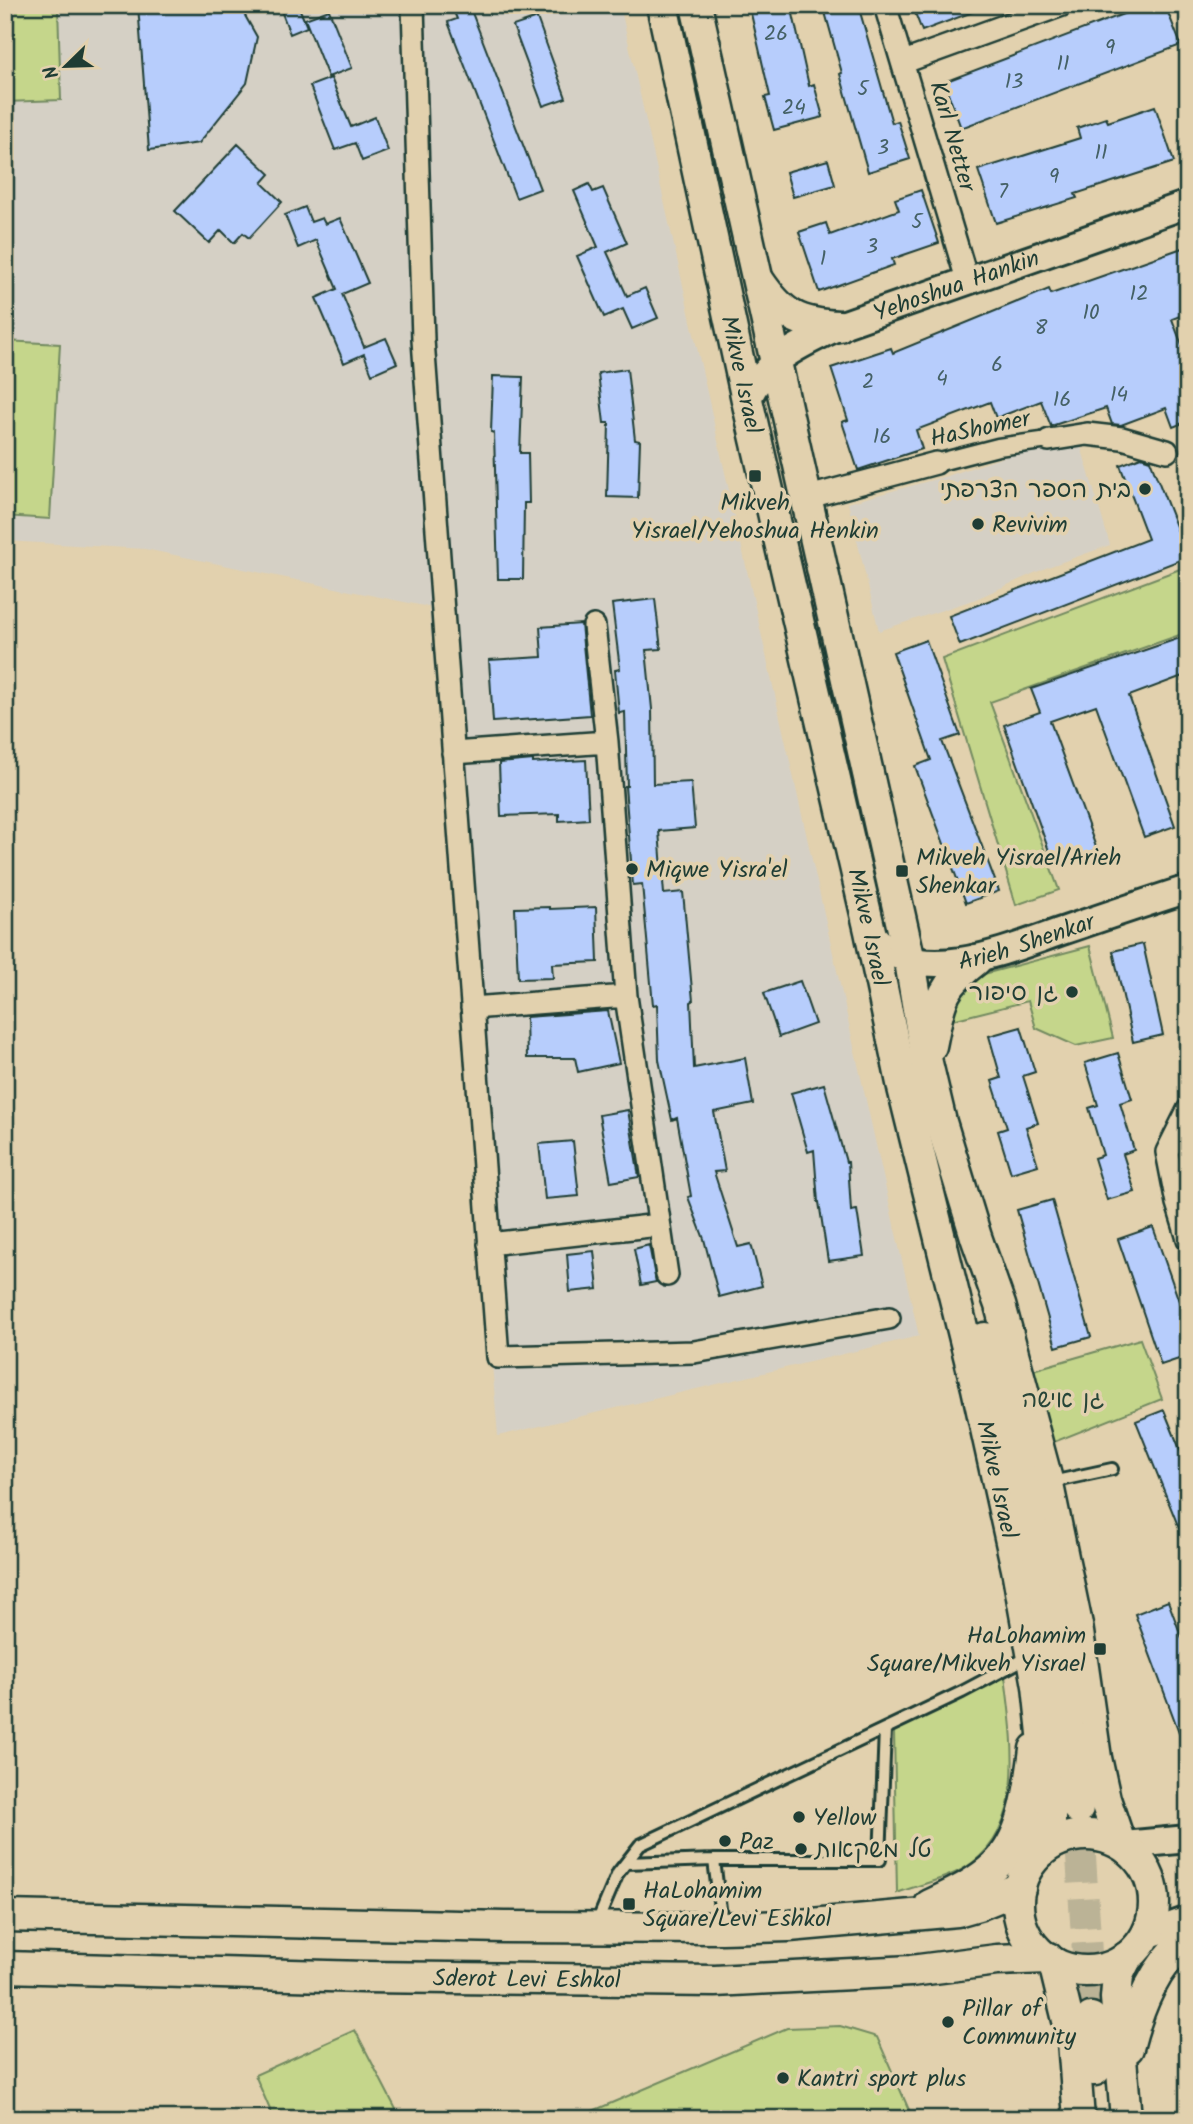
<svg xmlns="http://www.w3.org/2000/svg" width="1193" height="2124" viewBox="0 0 1193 2124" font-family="Kalam,'Playpen Sans Hebrew',sans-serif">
	<rect width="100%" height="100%" fill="#e2d1ae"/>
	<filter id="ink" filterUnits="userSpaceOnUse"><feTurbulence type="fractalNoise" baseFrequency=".0143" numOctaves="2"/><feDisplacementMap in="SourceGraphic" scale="14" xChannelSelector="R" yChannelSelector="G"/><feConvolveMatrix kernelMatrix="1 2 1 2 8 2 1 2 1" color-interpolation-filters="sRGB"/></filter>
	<g filter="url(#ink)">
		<!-- built -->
		<path fill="#d5d0c5" d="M 5,5 L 620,5 L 919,1336 L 498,1436 L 429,607 L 145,549 L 5,541 Z
			M 1080,443 L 1110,545 L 1048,567 L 976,599 L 879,631 L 848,503 L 947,476 L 1016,453 Z"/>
		<!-- green -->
		<path fill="#c5d68b" stroke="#728a60" stroke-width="2" d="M 58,7 L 61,100 L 5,102 L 5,8 Z
			M 5,341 L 60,344 L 50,519 L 5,516 Z
			M 1188,566 L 1188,632 L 990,702 L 1059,890 L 1016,905 L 942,659 Z
			M 1090,946 L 1113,1038 L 1076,1046 L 1036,1028 L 1028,1001 L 948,1021 L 963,989 L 984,974 Z
			M 1140,1339 L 1162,1399 L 1039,1448 L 1019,1374 Z
			M 1005,1676 C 1012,1735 1028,1822 972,1863 C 952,1878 921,1884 897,1893 L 894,1731 Z
			M 840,2026 L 877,2037 L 913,2119 L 574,2119 L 787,2028 Z
			M 355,2030 L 401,2119 L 274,2119 L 255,2075 Z"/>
		<!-- building -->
		<path fill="#b7cdfc" stroke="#1f3d34" stroke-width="2" d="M 138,5 L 239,5 L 257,37 L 247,83 L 199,143 L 149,150 Z
			M 279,5 L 298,5 L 307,27 L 290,34 Z
			M 451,5 L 469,5 L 540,189 L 516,198 L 448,22 L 457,19 Z
			M 749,5 L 791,5 L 809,86 L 814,84 L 823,117 L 774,130 L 765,97 L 770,96 Z
			M 823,5 L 858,5 L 892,123 L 898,121 L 910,159 L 868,172 L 840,74 L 842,73 Z
			M 912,5 L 985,5 L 986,7 L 922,31 Z
			M 1147,5 L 1165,5 L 1181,45 L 961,128 L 944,82 Z
			M 329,10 L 352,68 L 328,77 L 305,19 Z
			M 537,18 L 566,98 L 543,106 L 513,26 Z
			M 331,78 L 351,127 L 375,117 L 388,151 L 362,161 L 355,143 L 335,150 L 310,86 Z
			M 1155,106 L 1174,162 L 1075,194 L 1077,198 L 996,223 L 978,170 L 1080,138 L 1077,128 L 1106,118 L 1108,122 Z
			M 238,144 L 270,174 L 262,183 L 282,202 L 249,238 L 243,233 L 234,243 L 221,230 L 209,243 L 175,211 Z
			M 828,160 L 835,185 L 793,197 L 786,172 Z
			M 589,184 L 593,192 L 603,188 L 627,243 L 607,252 L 627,296 L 645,288 L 658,318 L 632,329 L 623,309 L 604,317 L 577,256 L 598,247 L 574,191 Z
			M 921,190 L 939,243 L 892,259 L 894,265 L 819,292 L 799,232 L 826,223 L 830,235 L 899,210 L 895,199 Z
			M 305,207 L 311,222 L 322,218 L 325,224 L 340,218 L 368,283 L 342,294 L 364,347 L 386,338 L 397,363 L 372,374 L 364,354 L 344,363 L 316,298 L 337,289 L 316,240 L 298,248 L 285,215 Z
			M 1188,246 L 1188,313 L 1172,319 L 1188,361 L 1188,421 L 1173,427 L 1166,408 L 1121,425 L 1112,424 L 1106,408 L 1051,426 L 1041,401 L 996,418 L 990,402 L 916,430 L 922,449 L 858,470 L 842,422 L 848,420 L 831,368 L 891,348 L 893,353 L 1049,289 L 1051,294 Z
			M 627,369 L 635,440 L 640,441 L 638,498 L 607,497 L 609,423 L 604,423 L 598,373 Z
			M 493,376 L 523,377 L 520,453 L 528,453 L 529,503 L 524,503 L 523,579 L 498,579 L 494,433 L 491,432 Z
			M 1141,457 L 1150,460 L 1188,557 L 960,645 L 949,616 L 1148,539 L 1120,465 Z
			M 655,599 L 661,649 L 646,650 L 652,709 L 653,784 L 691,782 L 695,828 L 659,831 L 664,894 L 683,892 L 693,1001 L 691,1002 L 694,1068 L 745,1058 L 753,1104 L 714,1112 L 725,1171 L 714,1172 L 738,1247 L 751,1244 L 762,1286 L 719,1297 L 704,1239 L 688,1197 L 691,1196 L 677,1118 L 672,1120 L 659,1060 L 657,1004 L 653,1005 L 642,884 L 633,885 L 625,786 L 627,786 L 625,712 L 619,713 L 615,670 L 620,669 L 612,604 Z
			M 581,624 L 590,715 L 493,722 L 489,660 L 542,657 L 540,627 Z
			M 1180,638 L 1188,660 L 1188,674 L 1129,696 L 1175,826 L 1144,837 L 1096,705 L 1050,721 L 1097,850 L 1054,865 L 1004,725 L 1040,712 L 1031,689 Z
			M 926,640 L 960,735 L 942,741 L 999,891 L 966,903 L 915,766 L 931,760 L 893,652 Z
			M 533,760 L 533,763 L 586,760 L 589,819 L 559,821 L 559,814 L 501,816 L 499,763 Z
			M 550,907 L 550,909 L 596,907 L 598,962 L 552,964 L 553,978 L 518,979 L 515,908 Z
			M 1143,944 L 1163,1035 L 1133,1042 L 1113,951 Z
			M 800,981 L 815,1024 L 779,1037 L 764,993 Z
			M 608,1011 L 619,1063 L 578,1072 L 575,1058 L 527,1058 L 526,1017 Z
			M 1021,1027 L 1035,1072 L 1023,1076 L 1038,1123 L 1026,1127 L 1038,1165 L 1011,1173 L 998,1131 L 1007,1128 L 992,1081 L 1001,1078 L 989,1036 Z
			M 1118,1053 L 1132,1099 L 1120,1103 L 1134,1150 L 1123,1154 L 1135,1192 L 1107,1200 L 1094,1158 L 1103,1155 L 1089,1108 L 1098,1105 L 1085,1063 Z
			M 824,1084 L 846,1162 L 848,1162 L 851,1211 L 857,1210 L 864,1256 L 828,1261 L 819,1202 L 818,1202 L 814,1150 L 808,1152 L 791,1093 Z
			M 628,1110 L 639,1177 L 611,1182 L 599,1115 Z
			M 573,1141 L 579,1196 L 545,1199 L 539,1144 Z
			M 1052,1200 L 1091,1337 L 1056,1347 L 1017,1210 Z
			M 1153,1227 L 1188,1327 L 1188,1356 L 1161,1365 L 1118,1239 Z
			M 649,1245 L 656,1282 L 641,1285 L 634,1249 Z
			M 594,1251 L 598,1289 L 570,1292 L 567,1254 Z
			M 1164,1410 L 1188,1469 L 1187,1548 L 1136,1421 Z
			M 1168,1601 L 1188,1654 L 1186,1751 L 1135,1614 Z"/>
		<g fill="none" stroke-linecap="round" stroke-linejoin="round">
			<!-- secondary-tunnel -->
			<path stroke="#bbb396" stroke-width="30" stroke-dasharray="30 15" stroke-linecap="butt" d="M 1078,1808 L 1091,2018"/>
			<!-- service casing -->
			<g stroke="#1f3d34" stroke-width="16">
				<path id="service" d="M 1049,1480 L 1061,1480 L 1112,1469
					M 714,1860 L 722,1925
					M 626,1863 L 714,1860 L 880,1860 L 885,1729
					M 596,1925 L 618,1873 L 640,1845 L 962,1692 L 1030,1656"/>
			</g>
			<!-- pedestrian casing -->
			<g stroke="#1f3d34" stroke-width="21">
				<path id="pedestrian" d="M 936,463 L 998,447 L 1049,440"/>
			</g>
			<!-- minor casing -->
			<g stroke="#1f3d34" stroke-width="26">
				<path id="minor" d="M 413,5 L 423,340 L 498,1357 L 694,1352 L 889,1318
					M 885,5 L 968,283
					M 904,62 L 1062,5
					M 1049,440 L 1087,434 L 1122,438 L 1167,451
					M 805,498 L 936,463
					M 594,626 L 607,742 L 626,996 L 667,1275
					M 453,753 L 607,742
					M 472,1008 L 626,996
					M 1188,1110 L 1167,1152 L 1177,1203 L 1188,1239
					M 489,1244 L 659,1225"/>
			</g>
			<!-- tertiary casing -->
			<g stroke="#1f3d34" stroke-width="32">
				<g id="tertiary">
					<path id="s1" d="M 747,400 C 767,358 799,345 839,326 L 1188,204"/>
					<path id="s2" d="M 870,931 C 911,994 1010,948 1065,930 C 1106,916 1147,902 1188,889"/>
					<path d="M 1124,1845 L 1188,1839"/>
					<path d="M 1147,1935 L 1188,1920"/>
				</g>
			</g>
			<!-- secondary casing -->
			<g stroke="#1f3d34" stroke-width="35">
				<g id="secondary">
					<path id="s3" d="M 662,5 L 747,400 L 870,931 L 903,1088 L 977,1388 L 1017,1569 L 1038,1686 L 1050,1800 L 1050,1823 L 1040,1852"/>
					<path d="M 696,5 L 910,961 L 927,1063 L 941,1122 L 976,1237 L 1000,1305 L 1047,1480 L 1077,1625 L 1096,1758 L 1105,1799 L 1120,1843"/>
					<path d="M 759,281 C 782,315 798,324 839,326"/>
					<path d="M 931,1046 C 940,1003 939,988 976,960"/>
					<path d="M 985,1338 C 1013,1439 1037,1541 1055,1645 C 1065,1699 1071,1754 1078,1808"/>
					<circle cx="1086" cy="1903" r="68"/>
					<path d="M 930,1905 C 953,1894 976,1884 995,1866 C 1025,1838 1030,1787 1035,1749"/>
					<path d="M 5,1916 L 504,1927 L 722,1928 L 789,1926 L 957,1911 L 978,1905 L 1020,1888"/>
					<path d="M 1054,1963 L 1073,2041 L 1079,2119"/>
					<path id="s4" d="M 5,1967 L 364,1977 L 715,1981 L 911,1971 L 997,1960 L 1048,1958"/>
					<path d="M 1091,2018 L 1095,2070"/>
					<path d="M 1128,2048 C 1139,2005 1154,1968 1188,1938"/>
					<path d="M 1126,2119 L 1116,1998 L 1118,1975 L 1127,1957"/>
				</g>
			</g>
			<!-- service -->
			<use href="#service" stroke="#e2d1ae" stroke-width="10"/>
			<!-- pedestrian -->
			<use href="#pedestrian" stroke="#e2d1ae" stroke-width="16"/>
			<!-- minor -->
			<use href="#minor" stroke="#e2d1ae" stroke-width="21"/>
			<!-- tertiary -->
			<use href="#tertiary" stroke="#e2d1ae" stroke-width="26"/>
			<!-- secondary -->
			<use href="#secondary" stroke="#e2d1ae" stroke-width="30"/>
		</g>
	</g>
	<!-- markers -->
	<g fill="#1f3d34" stroke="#e2d1ae" stroke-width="2.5">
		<rect x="748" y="469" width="14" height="14" rx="3.5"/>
		<circle cx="1145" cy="489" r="7"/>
		<circle cx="978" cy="524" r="7"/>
		<circle cx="632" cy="869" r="7"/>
		<rect x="895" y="864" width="14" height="14" rx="3.5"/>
		<circle cx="1072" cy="992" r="7"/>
		<rect x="1093" y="1642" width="14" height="14" rx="3.5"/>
		<circle cx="799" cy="1817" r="7"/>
		<circle cx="725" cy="1841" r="7"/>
		<circle cx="801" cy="1849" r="7"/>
		<rect x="622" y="1897" width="14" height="14" rx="3.5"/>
		<circle cx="948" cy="2022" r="7"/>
		<circle cx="783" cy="2078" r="7"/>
	</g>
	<g text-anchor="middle" stroke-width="7" stroke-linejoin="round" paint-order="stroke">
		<!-- number labels -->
		<g font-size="21" fill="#456166">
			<text x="776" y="40">26</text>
			<text x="1110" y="54">9</text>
			<text x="1063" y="70">11</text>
			<text x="1014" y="88">13</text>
			<text x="863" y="95">5</text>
			<text x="794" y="114">24</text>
			<text x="883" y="154">3</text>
			<text x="1101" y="159">11</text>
			<text x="1054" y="183">9</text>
			<text x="1003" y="198">7</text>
			<text x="917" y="228">5</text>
			<text x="872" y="253">3</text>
			<text x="823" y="265">1</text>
			<text x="1139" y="300">12</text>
			<text x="1091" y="319">10</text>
			<text x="1041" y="334">8</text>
			<text x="997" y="371">6</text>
			<text x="942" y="385">4</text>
			<text x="868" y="388">2</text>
			<text x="1119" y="401">14</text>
			<text x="1062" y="406">16</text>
			<text x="882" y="443">16</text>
		</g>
		<!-- street labels -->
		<g font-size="24" fill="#1f3d34" stroke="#e2d1ae">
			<text transform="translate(953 136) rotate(74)" y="8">Karl Netter</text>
			<text dy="8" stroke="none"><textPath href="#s1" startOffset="245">Yehoshua Hankin</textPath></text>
			<text dy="8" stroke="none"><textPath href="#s3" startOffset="378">Mikve Israel</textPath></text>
			<text transform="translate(980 428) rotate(-12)" y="8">HaShomer</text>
			<text dy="8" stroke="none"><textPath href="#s3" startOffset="945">Mikve Israel</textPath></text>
			<text dy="8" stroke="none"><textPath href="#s2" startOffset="170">Arieh Shenkar</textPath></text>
			<text dy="8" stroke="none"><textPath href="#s3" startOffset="1512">Mikve Israel</textPath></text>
			<text dy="8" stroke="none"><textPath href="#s4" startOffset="522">Sderot Levi Eshkol</textPath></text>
		</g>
		<!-- poi labels -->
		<g font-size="24" fill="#1f3d34" stroke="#e2d1ae" text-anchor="start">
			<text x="1131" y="497" text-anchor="end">בית הספר הצרפתי</text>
			<text x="755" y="510" text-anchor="middle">Mikveh<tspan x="755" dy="28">Yisrael/Yehoshua Henkin</tspan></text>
			<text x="992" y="532">Revivim</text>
			<text x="916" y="865">Mikveh Yisrael/Arieh<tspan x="916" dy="28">Shenkar</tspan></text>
			<text x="646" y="877">Miqwe Yisra'el</text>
			<text x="1058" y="1000" text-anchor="end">גן סיפור</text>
			<text x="1086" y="1643" text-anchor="end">HaLohamim<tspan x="1086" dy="28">Square/Mikveh Yisrael</tspan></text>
			<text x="813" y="1825">Yellow</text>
			<text x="739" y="1849">Paz</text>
			<text x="815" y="1857">טל משקאות</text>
			<text x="643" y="1898">HaLohamim<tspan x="643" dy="28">Square/Levi Eshkol</tspan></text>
			<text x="962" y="2016">Pillar of<tspan x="962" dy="28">Community</tspan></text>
			<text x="797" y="2086">Kantri sport plus</text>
		</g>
		<!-- park labels -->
		<g font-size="24" fill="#274538" stroke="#e2d1ae">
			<text x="1063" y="1407">גן אישה</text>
		</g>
	</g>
	<!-- margin -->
	<rect width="1193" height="2124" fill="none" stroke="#e2d1ae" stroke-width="28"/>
	<rect x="14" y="14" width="1165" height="2096" fill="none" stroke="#1f3d34" stroke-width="2.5" filter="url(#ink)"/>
	<!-- north arrow -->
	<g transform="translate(66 66) rotate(247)" stroke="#e2d1ae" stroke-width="5" paint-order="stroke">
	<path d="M0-5L12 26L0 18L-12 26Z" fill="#1f3d34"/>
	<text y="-10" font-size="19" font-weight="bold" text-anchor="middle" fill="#1f3d34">N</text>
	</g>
</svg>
